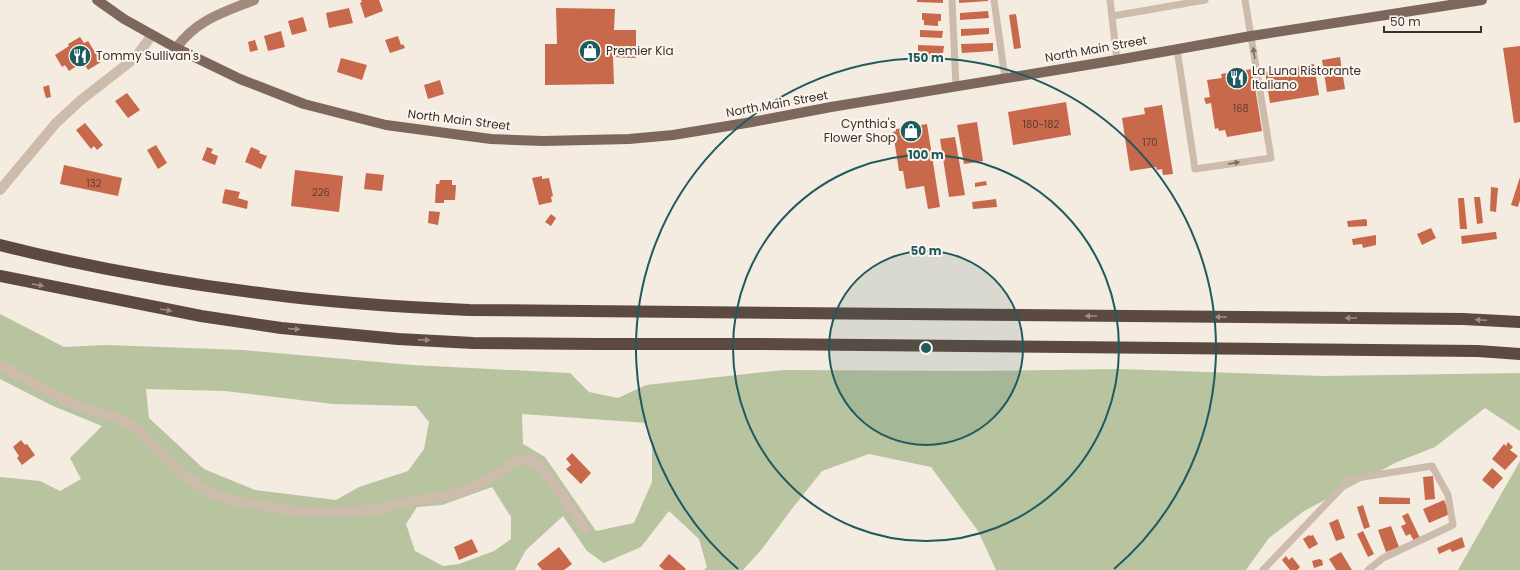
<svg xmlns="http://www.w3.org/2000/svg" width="1520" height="570" viewBox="0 0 1520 570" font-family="Poppins,sans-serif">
	<rect width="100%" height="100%" fill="#f4ebe1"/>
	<!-- green -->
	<path fill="#b8c4a0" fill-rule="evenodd" d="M 0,314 L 64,347 L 106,345 L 243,350 L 412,365 L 570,373 L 589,392 L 618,398 L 646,385 L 783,370 L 975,371 L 1119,369 L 1323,376 L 1520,373 L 1520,431 L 1485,408 L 1435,447 L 1397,462 L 1304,511 L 1269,538 L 1246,570 L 996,570 L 978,531 L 931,467 L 869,454 L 822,471 L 791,510 L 762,549 L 743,570 L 704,570 L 707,567 L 699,539 L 669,511 L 641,547 L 604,563 L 587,551 L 563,516 L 526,550 L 515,570 L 0,570 L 0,477 L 40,481 L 60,491 L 81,479 L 70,458 L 102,426 L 53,406 L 0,379 ZM 146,389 L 225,391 L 333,404 L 416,406 L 429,422 L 424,449 L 408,471 L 359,487 L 336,500 L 255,490 L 204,469 L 149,418 ZM 522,414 L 647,423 L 652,440 L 652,482 L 634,523 L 596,531 L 545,457 L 523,444 ZM 492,487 L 511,517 L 511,539 L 494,551 L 459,564 L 443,566 L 415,551 L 406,524 L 417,507 L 442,505 Z
		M 1520,461 L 1520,570 L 1458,570 Z"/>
	<!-- building -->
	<path fill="#c8694b" d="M 361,0 L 379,0 L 383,11 L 365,18 L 360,3 L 362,2 Z
		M 917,0 L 943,0 L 943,3 L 917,2 Z
		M 959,0 L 988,0 L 988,1 L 959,3 Z
		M 349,8 L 353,23 L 329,28 L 326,13 Z
		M 556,8 L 615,9 L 614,30 L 636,30 L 636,58 L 613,57 L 614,84 L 545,85 L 545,44 L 557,44 Z
		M 988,11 L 989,18 L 960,20 L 960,13 Z
		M 922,13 L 941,14 L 941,21 L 938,21 L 938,26 L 924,25 L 924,20 L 922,20 Z
		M 1016,14 L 1021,48 L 1014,49 L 1009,15 Z
		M 303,17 L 307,31 L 292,35 L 288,21 Z
		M 989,28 L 989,34 L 961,36 L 961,29 Z
		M 920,30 L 943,31 L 942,38 L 920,37 Z
		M 281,31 L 285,47 L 268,51 L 264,36 Z
		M 398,36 L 401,45 L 403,44 L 405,48 L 390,53 L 385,40 Z
		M 80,37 L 84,43 L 88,41 L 101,62 L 88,70 L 83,62 L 69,71 L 65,65 L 62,67 L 55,55 L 69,46 L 68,44 Z
		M 255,40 L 258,50 L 250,52 L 248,42 Z
		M 993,43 L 993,51 L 962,53 L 961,44 Z
		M 918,45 L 944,46 L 943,53 L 940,53 L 940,59 L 920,58 L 920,52 L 918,52 Z
		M 1520,46 L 1520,122 L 1514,123 L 1503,48 Z
		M 1340,57 L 1345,89 L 1327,92 L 1322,60 Z
		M 341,58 L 367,65 L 362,80 L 337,72 Z
		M 1314,64 L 1319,95 L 1270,103 L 1265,72 Z
		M 1252,69 L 1262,131 L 1227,137 L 1225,130 L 1219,131 L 1218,128 L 1215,129 L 1211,103 L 1206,104 L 1204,98 L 1210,97 L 1207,80 L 1222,78 L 1221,74 Z
		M 440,80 L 444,94 L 428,99 L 424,85 Z
		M 49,85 L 51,97 L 46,98 L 43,87 Z
		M 127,93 L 140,110 L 128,118 L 115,101 Z
		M 1066,102 L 1071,135 L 1013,145 L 1008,112 Z
		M 1162,105 L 1173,174 L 1163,175 L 1162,169 L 1157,170 L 1156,167 L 1130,171 L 1122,118 L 1145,114 L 1144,108 Z
		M 977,122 L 983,161 L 964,164 L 957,125 Z
		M 85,123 L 103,145 L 97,150 L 94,146 L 91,149 L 76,130 Z
		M 927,124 L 940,207 L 928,209 L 924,186 L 906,189 L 903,171 L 899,171 L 893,132 L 896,131 L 896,129 Z
		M 955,137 L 965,195 L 949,197 L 940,139 Z
		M 156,145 L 167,163 L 158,169 L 147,150 Z
		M 207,147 L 213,149 L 211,153 L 218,156 L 215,165 L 202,160 Z
		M 251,147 L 260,151 L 259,153 L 267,156 L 261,169 L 245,162 Z
		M 64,165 L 122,178 L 118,196 L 60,184 Z
		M 295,170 L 343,176 L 339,212 L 291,206 Z
		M 366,173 L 384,175 L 382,191 L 364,189 Z
		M 542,176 L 542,179 L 549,178 L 553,196 L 551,197 L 552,202 L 539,205 L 532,178 Z
		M 1520,177 L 1520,200 L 1518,207 L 1511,205 Z
		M 440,180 L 452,180 L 452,185 L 456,185 L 455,200 L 444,200 L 444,203 L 435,203 L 436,184 L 439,184 Z
		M 986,181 L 987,185 L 975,187 L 975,183 Z
		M 1491,187 L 1498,188 L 1496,212 L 1490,211 Z
		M 225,189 L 240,192 L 238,198 L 248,201 L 247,209 L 222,203 Z
		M 1474,197 L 1480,197 L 1483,223 L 1477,224 Z
		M 1459,198 L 1464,198 L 1467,229 L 1460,229 L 1458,199 Z
		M 996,199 L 997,207 L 973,209 L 972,202 Z
		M 429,211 L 440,212 L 438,225 L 428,223 Z
		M 551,214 L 556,218 L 551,226 L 545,222 Z
		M 1365,219 L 1367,220 L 1367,226 L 1348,227 L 1347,221 Z
		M 1431,228 L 1436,238 L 1422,245 L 1417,234 Z
		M 1495,232 L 1496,232 L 1497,239 L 1462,244 L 1461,236 Z
		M 1376,235 L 1376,245 L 1363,248 L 1362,244 L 1353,245 L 1352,239 Z
		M 21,440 L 25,445 L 27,444 L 35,455 L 22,465 L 17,458 L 19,456 L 13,447 Z
		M 1508,442 L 1513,447 L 1510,450 L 1518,456 L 1505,470 L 1492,459 L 1504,444 L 1506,446 Z
		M 572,453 L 591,473 L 581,484 L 566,469 L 571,465 L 566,459 Z
		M 1492,468 L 1503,478 L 1493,489 L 1482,480 Z
		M 1433,476 L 1435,499 L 1425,500 L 1423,477 Z
		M 1379,497 L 1410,498 L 1410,504 L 1379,504 Z
		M 1444,500 L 1450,514 L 1429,523 L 1423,509 Z
		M 1363,505 L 1370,527 L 1364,529 L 1357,507 Z
		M 1408,513 L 1420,538 L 1414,541 L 1410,534 L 1406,536 L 1401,526 L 1406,524 L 1402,516 Z
		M 1338,519 L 1345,538 L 1336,541 L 1329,523 Z
		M 1391,526 L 1399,547 L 1386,552 L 1378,530 Z
		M 1363,531 L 1374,554 L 1368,557 L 1357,534 Z
		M 1309,535 L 1310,536 L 1313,535 L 1318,544 L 1309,549 L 1303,539 Z
		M 1462,537 L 1465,547 L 1452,552 L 1450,549 L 1439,554 L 1437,548 Z
		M 472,539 L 478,552 L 459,560 L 454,547 Z
		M 559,547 L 572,564 L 564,570 L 542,570 L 537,564 Z
		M 1341,552 L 1352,570 L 1336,570 L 1329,559 Z
		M 669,554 L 686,569 L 685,570 L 664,570 L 659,566 Z
		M 1286,556 L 1289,560 L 1292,557 L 1300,567 L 1297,570 L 1290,570 L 1282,560 Z
		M 1319,559 L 1322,560 L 1323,565 L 1314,568 L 1312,561 Z"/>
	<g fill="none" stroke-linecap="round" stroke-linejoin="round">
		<!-- lane -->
		<path stroke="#cdbbac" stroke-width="7" d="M 952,0 L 956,86
			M 994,0 L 1005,78
			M 1110,0 L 1117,60
			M 1113,16 L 1205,0
			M 1177,49 L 1195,169 L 1271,158 L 1245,0
			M 1263,570 L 1350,479 L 1432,466 L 1448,495 L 1453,525 L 1383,558 L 1368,570"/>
		<!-- street -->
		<path stroke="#cdbbac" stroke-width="10" d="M 0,190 L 56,123 L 81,100 L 135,58 L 152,35
			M 0,365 L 64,400 L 86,409 L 120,419 L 135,427 L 153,446 L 185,476 L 208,492 L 234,501 L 303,512 L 338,512 L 381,509 L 393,505 L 418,500 L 437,498 L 468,490 L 501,472 L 516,461 L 530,459 L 539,465 L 546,473 L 585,529"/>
		<!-- secondary -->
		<path stroke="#a18a7d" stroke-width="10" d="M 176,48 C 198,19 222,13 254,0"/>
		<!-- primary -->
		<path stroke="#7d675c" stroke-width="10" d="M 97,0 L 124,19 L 176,48 L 240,79 L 304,104 L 386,125 L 491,139 L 543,141 L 629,139 L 673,135 L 752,122 L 831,107 L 1117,60 L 1251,36 L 1482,0"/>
		<!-- highway -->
		<path stroke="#5c4a42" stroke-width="12" d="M 0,245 C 87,267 177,283 267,294 C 334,303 401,307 469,310 L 1463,319 L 1520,322
			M 0,276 L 201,316 L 281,328 L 398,339 L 473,343 L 597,344 L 761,344 L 1478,351 L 1520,354"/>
	</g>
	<!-- one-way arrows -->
	<defs><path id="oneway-solid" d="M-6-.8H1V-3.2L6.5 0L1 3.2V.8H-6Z"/></defs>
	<g fill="#7d6f65">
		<use href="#oneway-solid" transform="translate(1254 53) rotate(-99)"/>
		<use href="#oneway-solid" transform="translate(1234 163) rotate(-9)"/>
	</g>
	<g fill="#9c8e87">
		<use href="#oneway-solid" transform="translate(38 285) rotate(11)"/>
		<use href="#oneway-solid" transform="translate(166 310) rotate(10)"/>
		<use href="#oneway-solid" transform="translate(1091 316) rotate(-180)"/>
		<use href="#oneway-solid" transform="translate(1221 317) rotate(-180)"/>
		<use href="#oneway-solid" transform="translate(1351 318) rotate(-180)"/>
		<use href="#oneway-solid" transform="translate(1481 320) rotate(-177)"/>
		<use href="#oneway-solid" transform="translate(294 329) rotate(5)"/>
		<use href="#oneway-solid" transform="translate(424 340) rotate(3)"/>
	</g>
	<!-- distance rings -->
	<circle cx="926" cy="348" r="97" fill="#1f5a5e" fill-opacity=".12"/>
	<g fill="none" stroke="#1f5a5e" stroke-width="2">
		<circle cx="926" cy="348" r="97"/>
		<circle cx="926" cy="348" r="193"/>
		<path d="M738 569A290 290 0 1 1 1114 569"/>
	</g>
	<!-- icons -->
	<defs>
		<g id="shop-disc" transform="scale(1.15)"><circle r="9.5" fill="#1f5a5e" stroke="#fbf5ee"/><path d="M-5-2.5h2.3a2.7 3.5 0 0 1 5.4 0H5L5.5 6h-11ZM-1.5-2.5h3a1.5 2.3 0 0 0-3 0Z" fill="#fff"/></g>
		<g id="restaurant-disc" transform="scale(1.15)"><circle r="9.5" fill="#1f5a5e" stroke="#fbf5ee"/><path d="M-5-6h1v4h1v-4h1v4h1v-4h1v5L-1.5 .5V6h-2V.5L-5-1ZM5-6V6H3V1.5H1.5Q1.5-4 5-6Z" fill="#fff"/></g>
	</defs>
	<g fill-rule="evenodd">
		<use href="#shop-disc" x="590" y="51"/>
		<use href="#restaurant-disc" x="80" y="56"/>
		<use href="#restaurant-disc" x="1237" y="78"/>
		<use href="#shop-disc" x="911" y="131"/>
	</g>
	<g text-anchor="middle" stroke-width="4" stroke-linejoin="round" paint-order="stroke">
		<!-- number labels -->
		<g font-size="10" fill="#5e3e33">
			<text x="1241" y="112">168</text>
			<text x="1041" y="128">180-182</text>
			<text x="1150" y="146">170</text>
			<text x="94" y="187">132</text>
			<text x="321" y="196">226</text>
		</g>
		<!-- street labels -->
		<g font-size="12" fill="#3b302b" stroke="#fbf5ee">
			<text transform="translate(1096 49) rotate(-10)" y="4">North Main Street</text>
			<text transform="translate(777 104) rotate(-10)" y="4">North Main Street</text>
			<text transform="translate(459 120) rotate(7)" y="4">North Main Street</text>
		</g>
		<!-- poi labels -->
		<g font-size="12" fill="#3b302b" stroke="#fbf5ee" text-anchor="start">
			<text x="606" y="55">Premier Kia</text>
			<text x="96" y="60">Tommy Sullivan's</text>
			<text x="1252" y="75">La Luna Ristorante<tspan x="1252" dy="14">Italiano</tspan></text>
			<text x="896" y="128" text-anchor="end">Cynthia's<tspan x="896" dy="14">Flower Shop</tspan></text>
		</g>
	</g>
	<circle cx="926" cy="348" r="6" fill="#1f5a5e" stroke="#fbf5ee" stroke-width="2"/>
	<g font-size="12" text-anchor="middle" font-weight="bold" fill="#1f5a5e" stroke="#fbf5ee" stroke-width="4" stroke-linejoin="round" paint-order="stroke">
		<text x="926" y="62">150 m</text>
		<text x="926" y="159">100 m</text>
		<text x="926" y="255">50 m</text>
	</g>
	<!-- scale -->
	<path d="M1384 26v6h97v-6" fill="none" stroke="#3b302b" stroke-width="2"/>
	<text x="1390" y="26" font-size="12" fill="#3b302b" stroke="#fbf5ee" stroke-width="3" paint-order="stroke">50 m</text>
</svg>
